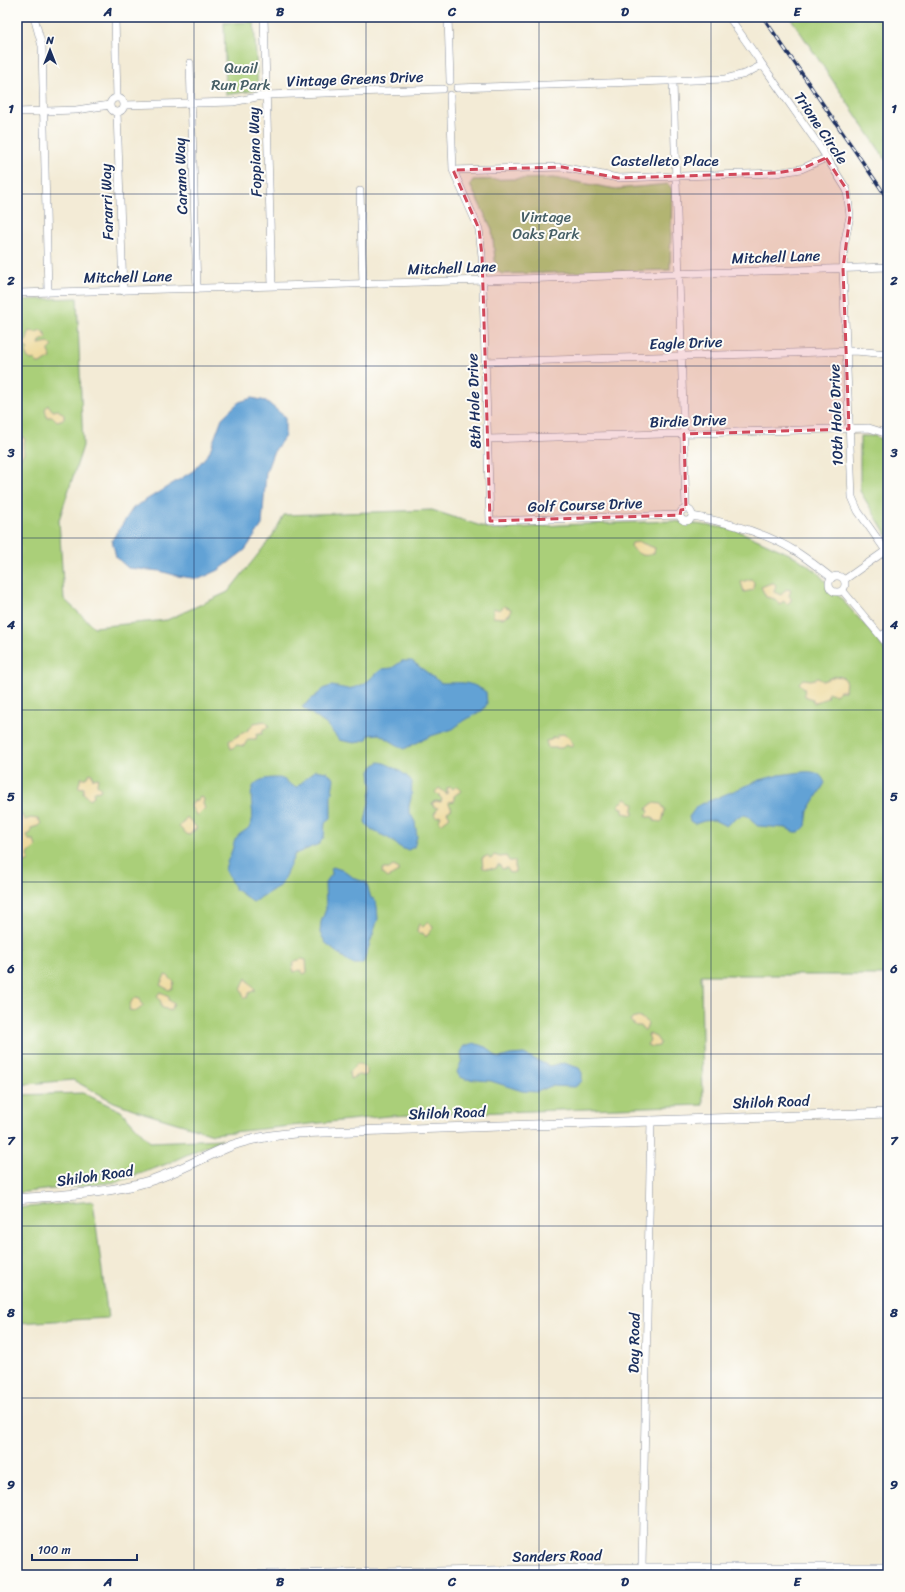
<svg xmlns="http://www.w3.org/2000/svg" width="905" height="1592" viewBox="0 0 905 1592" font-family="Sriracha,sans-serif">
	<rect width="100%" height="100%" fill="#fdfcf7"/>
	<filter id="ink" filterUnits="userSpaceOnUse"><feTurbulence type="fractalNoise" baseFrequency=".025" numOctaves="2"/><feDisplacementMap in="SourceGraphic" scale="8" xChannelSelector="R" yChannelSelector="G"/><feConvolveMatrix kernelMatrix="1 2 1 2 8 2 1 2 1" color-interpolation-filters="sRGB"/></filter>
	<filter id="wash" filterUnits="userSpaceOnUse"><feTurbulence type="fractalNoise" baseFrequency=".012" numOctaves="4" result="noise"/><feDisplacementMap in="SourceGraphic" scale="16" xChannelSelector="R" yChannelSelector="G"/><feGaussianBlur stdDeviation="0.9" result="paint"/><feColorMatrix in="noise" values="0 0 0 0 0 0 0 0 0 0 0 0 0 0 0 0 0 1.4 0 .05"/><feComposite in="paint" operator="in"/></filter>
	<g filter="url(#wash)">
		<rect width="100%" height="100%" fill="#f3ebd6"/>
		<!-- green -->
		<path fill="#aacf79" stroke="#627f6c" d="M 790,17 L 888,17 L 888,163 Z
			M 254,22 L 258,90 L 226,95 L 224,23 Z
			M 554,178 L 616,189 L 668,184 L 672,189 L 670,270 L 502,274 L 496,270 L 492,229 L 470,185 L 473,180 Z
			M 77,298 L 83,446 L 59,520 L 64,599 L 94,627 L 167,620 L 228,592 L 271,538 L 284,515 L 432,510 L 493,530 L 560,525 L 673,521 L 734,529 L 796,557 L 816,571 L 874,635 L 888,655 L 888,975 L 701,975 L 703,1105 L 388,1116 L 213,1134 L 144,1113 L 114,1102 L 73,1080 L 17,1085 L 17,300 Z
			M 860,436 L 875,436 L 888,443 L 888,537 L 860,491 Z
			M 83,1093 L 121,1111 L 150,1142 L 222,1139 L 164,1165 L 117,1182 L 17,1193 L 17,1095 Z
			M 93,1201 L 108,1318 L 17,1323 L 17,1208 Z"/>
		<!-- sand -->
		<path fill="#eeda9e" stroke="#84847e" d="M 40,330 L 44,332 L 47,338 L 40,341 L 39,344 L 48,342 L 53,346 L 48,351 L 51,358 L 40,364 L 36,362 L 35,359 L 31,360 L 27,357 L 26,352 L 28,349 L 25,347 L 24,343 L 27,340 L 29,331 L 37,332 Z
			M 48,405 L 53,411 L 58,410 L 64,415 L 64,419 L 57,421 L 53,417 L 47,417 L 45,409 Z
			M 23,436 L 25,440 L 23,446 L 24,453 L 17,463 L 17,438 L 19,441 Z
			M 639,542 L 655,548 L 654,553 C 645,558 637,555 631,546 L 632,543 Z
			M 751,579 L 754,582 L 753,590 L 744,592 L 741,582 Z
			M 771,583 L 774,583 L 776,585 L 774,592 L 781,595 L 786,589 L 791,590 L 789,596 L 791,598 L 791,601 L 787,604 L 783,601 L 780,605 L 775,599 L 766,597 L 761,587 Z
			M 504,606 L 511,609 L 510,614 L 502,618 L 493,617 L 493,608 L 500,610 Z
			M 835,676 L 842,677 L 846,680 L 845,691 L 840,691 L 836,695 L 828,692 L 827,698 L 814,703 L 812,699 L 805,696 L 804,688 L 799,683 L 803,679 L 811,680 L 818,678 L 823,681 Z
			M 265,721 L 268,724 L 269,727 L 263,729 L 262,734 L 257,734 L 256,739 L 248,739 L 244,746 L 237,745 L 231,749 L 229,741 L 248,730 L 254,723 Z
			M 563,734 L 570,738 L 573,746 L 571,747 L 566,745 L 562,748 L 548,748 L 546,741 L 551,740 L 553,737 L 557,738 L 558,735 Z
			M 90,773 L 92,774 L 93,779 L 98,778 L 97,784 L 101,789 L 100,791 L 93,792 L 94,796 L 90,799 L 83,793 L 84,788 L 78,787 L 81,778 L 86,778 Z
			M 456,786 L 459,787 L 461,791 L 454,796 L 454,801 L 448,802 L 452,809 L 447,812 L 450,817 L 441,824 L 439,821 L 441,816 L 436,817 L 434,814 L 438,808 L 434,807 L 432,803 L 436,801 L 441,802 L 442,799 L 435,792 L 439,788 L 447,794 L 447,788 L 451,787 L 453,789 Z
			M 200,797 L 204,799 L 203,804 L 205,808 L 197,816 L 191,807 L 193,801 L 198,800 Z
			M 626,799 L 635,804 L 633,808 L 633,815 L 623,813 L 623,808 L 619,807 L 619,804 Z
			M 653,803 L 661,804 L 665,810 L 662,822 L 655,821 L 653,817 L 646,817 L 646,815 L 649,812 L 647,808 Z
			M 22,815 L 25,820 L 31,818 L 38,819 L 41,823 L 38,826 L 31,828 L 31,833 L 27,835 L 29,840 L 34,840 L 36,847 L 28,854 L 29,861 L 19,866 L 17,871 L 17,851 L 22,847 L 20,840 L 21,835 L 17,831 L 17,820 Z
			M 187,817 L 197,828 L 188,835 L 179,827 Z
			M 494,855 L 500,857 L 506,856 L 509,861 L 515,861 L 515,872 L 510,873 L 507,868 L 502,869 L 499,864 L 495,869 L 483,868 L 482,858 L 487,856 L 491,859 Z
			M 393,866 L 398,868 L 398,872 L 388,878 L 382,873 L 383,869 L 389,869 Z
			M 428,922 L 432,925 L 433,928 L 426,937 L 423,933 L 418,933 L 417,930 L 419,924 L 423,927 Z
			M 302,959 L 306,960 L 307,972 L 304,974 L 299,970 L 294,972 L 292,966 L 295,961 Z
			M 165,975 L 168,976 L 174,982 L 172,988 L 169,990 L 160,985 Z
			M 246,978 L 255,990 L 249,993 L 247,998 L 244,997 L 241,990 Z
			M 160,992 L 169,996 L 169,1000 L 174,1004 L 170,1011 L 161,1007 L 161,1002 L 157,996 Z
			M 136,997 L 140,998 L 143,1006 L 137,1011 L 129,1010 L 131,1002 Z
			M 640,1017 L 648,1023 L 645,1031 L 641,1026 L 636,1026 L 630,1021 L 631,1019 Z
			M 649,1034 L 656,1037 L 660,1043 L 659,1046 L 652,1047 L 647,1045 L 650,1040 L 648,1035 Z
			M 357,1064 L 361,1064 L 367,1070 L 367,1074 L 365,1076 L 358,1075 L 350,1079 L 349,1072 Z"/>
		<!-- water -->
		<path fill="#62a2d5" stroke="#3e689a" d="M 252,398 L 266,401 L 285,417 L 285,436 L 273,453 L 266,472 L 262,525 L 245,550 L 219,570 L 199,579 L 178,576 L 160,571 L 128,568 L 116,557 L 112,540 L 133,508 L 193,471 L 209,453 L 222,418 L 239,402 Z
			M 402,661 L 412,661 L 441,683 C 460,683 469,680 486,692 L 487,704 L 483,710 L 462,722 L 453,729 L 431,736 L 404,749 L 379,734 L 369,735 L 367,739 L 355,743 L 339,740 L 327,725 L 302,707 L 325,688 L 332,686 L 348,689 L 356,687 L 364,684 L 382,669 L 392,668 Z
			M 379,762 C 387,762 408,775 412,782 L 411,798 L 409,806 L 409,811 L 415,822 L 417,837 L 414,847 L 408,850 C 399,849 395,842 388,838 C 379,833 371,832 365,822 L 372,787 L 370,772 L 373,766 Z
			M 315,770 L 327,772 L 334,779 L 331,797 L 331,818 L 325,823 L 324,837 L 319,844 L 295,854 L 281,885 L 253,902 L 235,889 L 225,870 C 226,862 230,857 232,850 C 234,846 233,841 236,838 C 239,833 247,831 250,826 C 260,809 234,777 278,778 C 286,778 289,786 297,787 Z
			M 802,772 C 813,771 821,772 825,783 L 808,811 L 806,826 L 800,832 L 794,832 L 786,828 L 758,826 C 754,824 754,822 751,819 C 743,809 732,821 726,826 L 714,820 L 704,821 L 695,824 L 690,821 L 689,817 L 697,806 L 760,780 L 779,775 Z
			M 333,867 L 345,871 L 355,879 L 366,882 L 371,898 L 374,899 L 377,906 L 378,919 L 363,964 L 352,964 L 327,945 L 320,933 L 321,922 L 326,909 L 325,883 L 332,874 L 330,869 Z
			M 474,1043 L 488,1048 L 496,1057 L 500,1058 L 510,1055 L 524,1054 L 549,1066 L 564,1063 L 579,1068 L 582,1073 L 582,1081 L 575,1087 L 551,1086 L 537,1092 L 522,1091 L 491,1081 L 465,1079 L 459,1076 L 457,1072 L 462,1060 L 461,1053 L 464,1046 Z"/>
	</g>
	<g filter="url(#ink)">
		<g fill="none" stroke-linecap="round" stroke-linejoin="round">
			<!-- minor casing -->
			<g stroke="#878d9a" stroke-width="8">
				<path id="minor" d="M 34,17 L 42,46 L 48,292
					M 115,17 L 117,98
					M 264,17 L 272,286
					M 448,17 L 450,81
					M 729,17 L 820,147 L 847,190 L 850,216 L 844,245 L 843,268 L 852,497 L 858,511 L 886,551
					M 115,18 L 132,17
					M 190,63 L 197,289
					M 673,82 L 686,509
					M 457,88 L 725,79 L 745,74 L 762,65
					M 450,95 L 453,170 L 479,229 L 482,256 L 490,521 L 680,515
					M110 105a7 7 0 1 1 14 0a7 7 0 1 1-14 0Z
					M 124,105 L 233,102 L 266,95 L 443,89
					M 17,112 L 76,110 L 110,105
					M 117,112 L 123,291
					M 453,170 L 562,167 L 618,178 L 776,173 L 801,169 L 826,158
					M 360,191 L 363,283
					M 17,293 L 423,282 L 888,267
					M 485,362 L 855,351 L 888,354
					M 488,439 L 869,428 L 888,434
					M680 515a6 6 0 1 1 12 0a6 6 0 1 1-12 0Z
					M 692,516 C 727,522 764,532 795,551 C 808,559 820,569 832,578
					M829 584a8 8 0 1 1 16 0a8 8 0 1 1-16 0Z
					M 844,580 L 888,549
					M 843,591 L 888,645
					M 881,636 L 888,631
					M 642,1567 L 651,1120
					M 226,1575 L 642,1567 L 888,1567"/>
			</g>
			<!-- major casing -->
			<g stroke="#878d9a" stroke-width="10">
				<path id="major" d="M 17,1199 C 61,1195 106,1194 149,1181 C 178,1172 205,1156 233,1145 C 253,1138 275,1135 295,1133 L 888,1113"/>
			</g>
			<!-- minor -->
			<use href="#minor" stroke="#fff" stroke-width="7"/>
			<!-- major -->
			<use href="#major" stroke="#fff" stroke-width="9"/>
			<!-- rail casing -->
			<g stroke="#1b2f5e" stroke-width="3.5">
				<path id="rail" d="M 763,17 L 888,199"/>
			</g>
			<!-- rail -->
			<use href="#rail" stroke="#fdfcf7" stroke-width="2" stroke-dasharray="6" stroke-linecap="butt"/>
		</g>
	</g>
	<!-- marked area -->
	<path fill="#d1495b" fill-opacity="0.2" stroke="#d1495b" stroke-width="3" stroke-dasharray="8 5" stroke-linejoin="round" d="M 826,158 L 847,190 L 850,216 L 843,268 L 849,429 L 684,434 L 686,509 L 681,510 L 680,515 L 490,521 L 482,256 L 479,229 L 453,170 L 562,167 L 618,178 L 776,173 L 801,169 Z"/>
	<!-- grid -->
	<path fill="none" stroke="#1b2f5e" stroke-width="1" stroke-opacity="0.55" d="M 194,17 L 194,1575M 366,17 L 366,1575M 539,17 L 539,1575M 711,17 L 711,1575M 17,194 L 888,194M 17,366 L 888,366M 17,538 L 888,538M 17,710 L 888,710M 17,882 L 888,882M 17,1054 L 888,1054M 17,1226 L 888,1226M 17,1398 L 888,1398"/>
	<g text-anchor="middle" stroke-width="4" stroke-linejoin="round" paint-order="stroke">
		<!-- park labels -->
		<g font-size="15" fill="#465f66" stroke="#fdfcf7">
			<text x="241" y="73">Quail<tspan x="241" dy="17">Run Park</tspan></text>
			<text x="546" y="222">Vintage<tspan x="546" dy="17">Oaks Park</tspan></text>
		</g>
		<!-- street labels -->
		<g font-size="15" fill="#1b2f5e" stroke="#fdfcf7">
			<text transform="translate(355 79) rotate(-2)" y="5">Vintage Greens Drive</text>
			<text transform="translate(821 128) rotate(56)" y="5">Trione Circle</text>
			<text transform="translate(255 152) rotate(-92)" y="5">Foppiano Way</text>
			<text x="665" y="166">Castelleto Place</text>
			<text transform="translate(181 176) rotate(-92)" y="5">Carano Way</text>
			<text transform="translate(107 202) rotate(-92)" y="5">Fararri Way</text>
			<text transform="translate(776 257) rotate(-2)" y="5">Mitchell Lane</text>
			<text transform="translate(452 268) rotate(-2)" y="5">Mitchell Lane</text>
			<text transform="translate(128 277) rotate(-1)" y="5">Mitchell Lane</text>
			<text transform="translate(686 343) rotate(-2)" y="5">Eagle Drive</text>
			<text transform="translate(474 401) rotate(-92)" y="5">8th Hole Drive</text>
			<text transform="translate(836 415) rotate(-92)" y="5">10th Hole Drive</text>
			<text transform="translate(688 421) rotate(-2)" y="5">Birdie Drive</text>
			<text transform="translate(585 505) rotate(-2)" y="5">Golf Course Drive</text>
			<text transform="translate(771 1102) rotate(-2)" y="5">Shiloh Road</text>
			<text transform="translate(447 1113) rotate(-2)" y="5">Shiloh Road</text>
			<text transform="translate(95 1176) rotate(-8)" y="5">Shiloh Road</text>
			<text transform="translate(634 1343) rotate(-89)" y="5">Day Road</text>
			<text transform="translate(557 1556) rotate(-1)" y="5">Sanders Road</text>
		</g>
	</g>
	<!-- margin -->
	<rect width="905" height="1592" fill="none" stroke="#fdfcf7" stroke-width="44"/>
	<!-- north arrow -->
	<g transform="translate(50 50)" stroke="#fdfcf7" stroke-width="3" paint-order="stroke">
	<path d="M0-3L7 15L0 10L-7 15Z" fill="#1b2f5e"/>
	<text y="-6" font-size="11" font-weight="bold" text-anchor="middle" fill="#1b2f5e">N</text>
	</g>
	<!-- scale -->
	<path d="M32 1554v6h105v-6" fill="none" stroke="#1b2f5e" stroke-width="2"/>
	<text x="38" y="1554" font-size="12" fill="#1b2f5e" stroke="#fdfcf7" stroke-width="3" paint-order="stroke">100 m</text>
	<rect x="22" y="22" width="861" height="1548" fill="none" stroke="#1b2f5e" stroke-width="1.5"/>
	<g font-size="13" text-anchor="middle" font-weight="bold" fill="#1b2f5e">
		<text x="108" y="16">A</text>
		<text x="280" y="16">B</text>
		<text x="452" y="16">C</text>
		<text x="625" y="16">D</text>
		<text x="797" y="16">E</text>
		<text x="11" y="113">1</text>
		<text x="894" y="113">1</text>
		<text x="11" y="285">2</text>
		<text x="894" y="285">2</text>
		<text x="11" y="457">3</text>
		<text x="894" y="457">3</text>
		<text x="11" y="629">4</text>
		<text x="894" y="629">4</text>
		<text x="11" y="801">5</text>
		<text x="894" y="801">5</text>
		<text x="11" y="973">6</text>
		<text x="894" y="973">6</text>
		<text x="11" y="1145">7</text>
		<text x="894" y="1145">7</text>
		<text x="11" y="1317">8</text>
		<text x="894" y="1317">8</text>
		<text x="11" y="1489">9</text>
		<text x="894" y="1489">9</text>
		<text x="108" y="1586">A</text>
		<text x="280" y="1586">B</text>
		<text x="452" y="1586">C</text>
		<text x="625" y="1586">D</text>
		<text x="797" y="1586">E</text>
	</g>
</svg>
